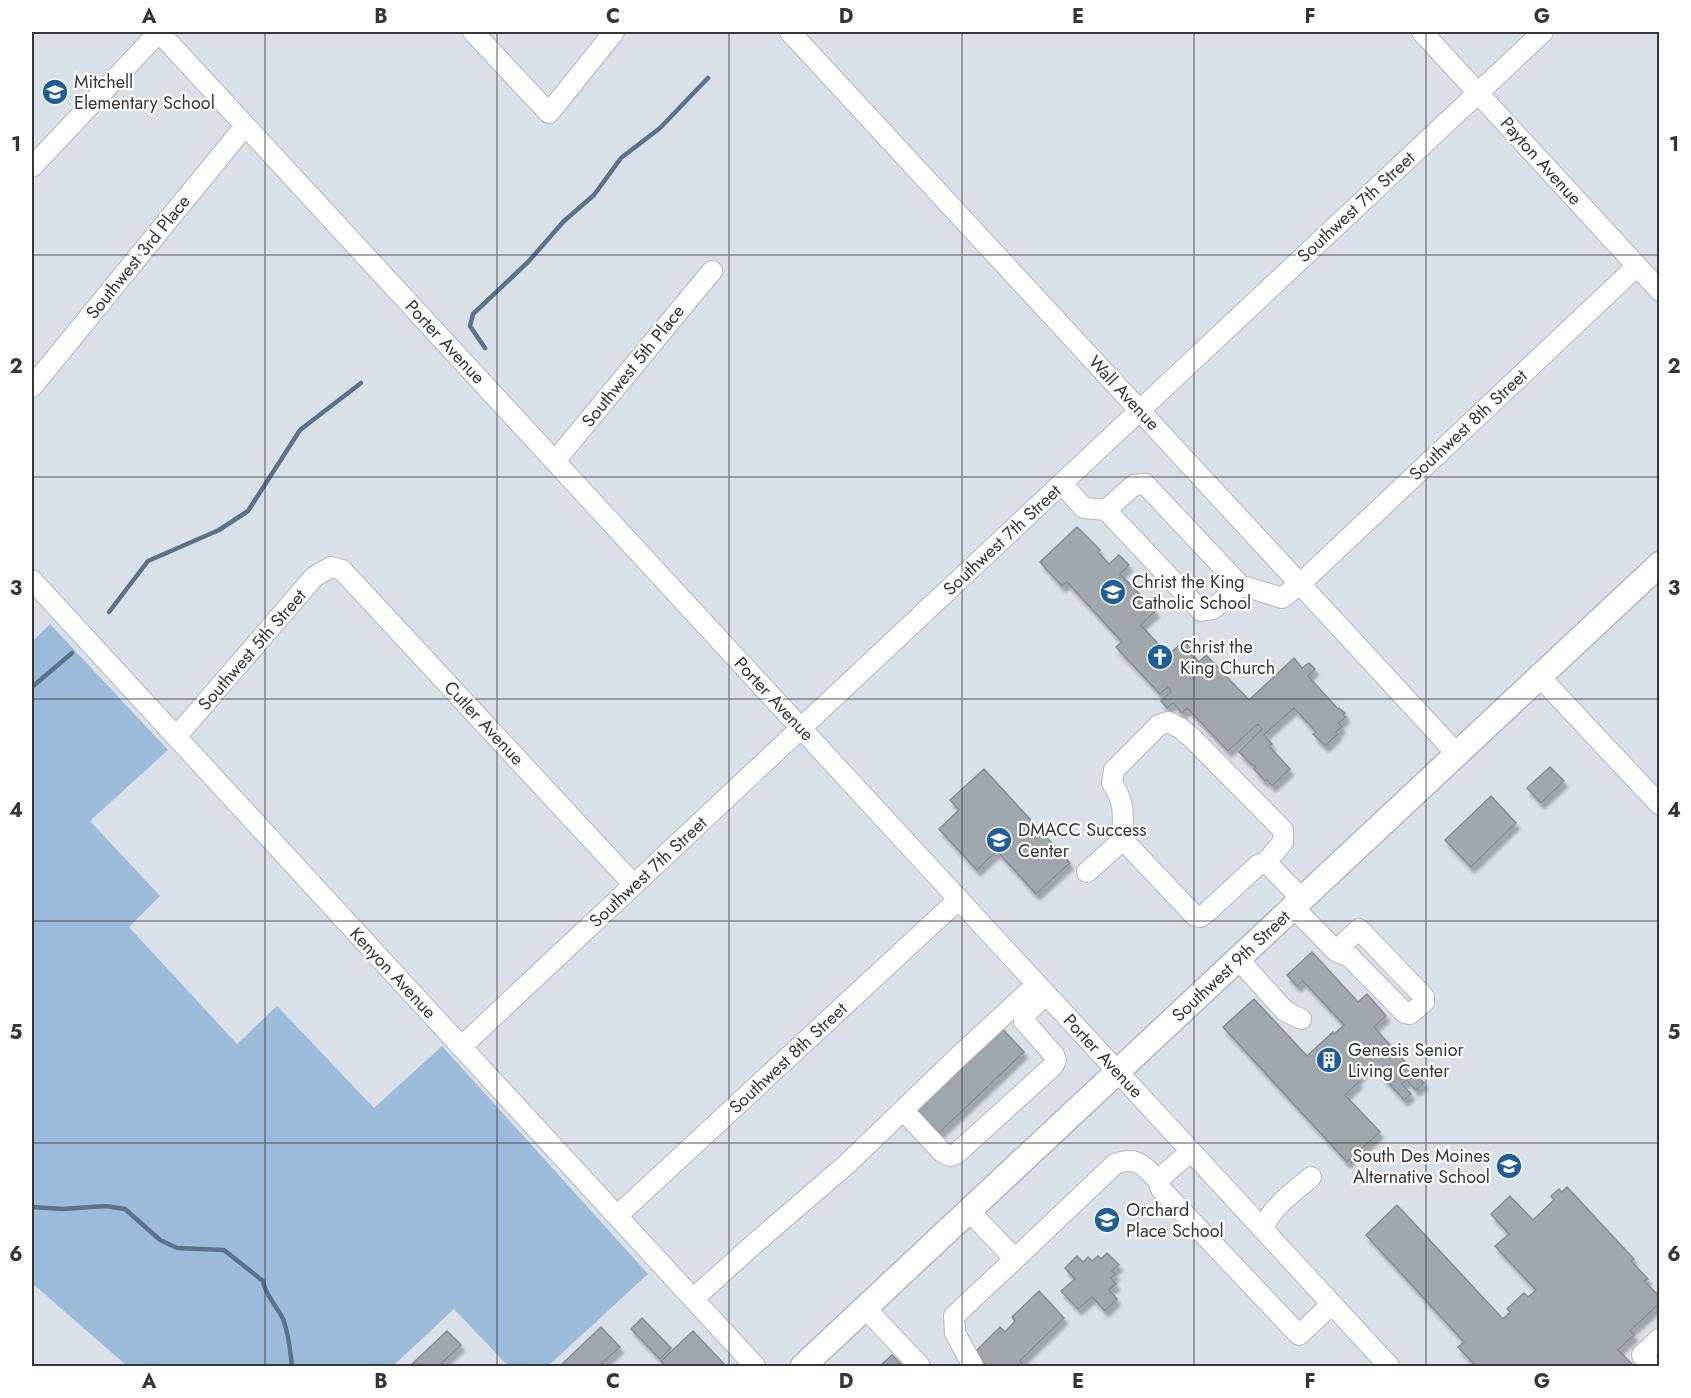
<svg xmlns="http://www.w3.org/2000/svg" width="1691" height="1398" viewBox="0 0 1691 1398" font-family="Jost,sans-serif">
	<defs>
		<filter id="shadow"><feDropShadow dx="3.5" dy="6" stdDeviation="1.5" flood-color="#0004"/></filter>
	</defs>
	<rect width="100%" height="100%" fill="#d9e0e7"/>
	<!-- green -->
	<path fill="#9cbbda" d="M 50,624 L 168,750 L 90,821 L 160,896 L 129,927 L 237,1044 L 277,1006 L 374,1108 L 442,1046 L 648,1274 L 548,1366 L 508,1366 L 454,1309 L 393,1366 L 127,1366 L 32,1283 L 32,642 Z"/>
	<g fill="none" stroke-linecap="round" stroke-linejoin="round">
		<!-- stream -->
		<path stroke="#5a728a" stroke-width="4.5" d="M 485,348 L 470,326 L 473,314 L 528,262 L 564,221 L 594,195 L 621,158 L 660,128 L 708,78
			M 109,612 L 148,561 L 219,530 L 248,511 L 300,430 L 361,383
			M 32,687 L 72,653
			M 32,1207 L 63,1209 L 105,1206 L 125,1209 L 160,1240 L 177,1248 L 224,1250 L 263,1281 C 265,1295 277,1306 283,1319 C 289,1334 290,1350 292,1366"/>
	</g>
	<!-- building -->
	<path fill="#9fa6ac" stroke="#878d94" stroke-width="1.5" filter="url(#shadow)" d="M 1077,527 L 1100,550 L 1098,552 L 1109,564 L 1119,555 L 1129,565 L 1120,574 L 1156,611 L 1141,625 L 1168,655 L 1184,641 L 1191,649 L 1189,651 L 1199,662 L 1206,655 L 1249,700 L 1294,658 L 1302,668 L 1309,663 L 1315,669 L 1308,676 L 1338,709 L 1339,708 L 1345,713 L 1343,715 L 1346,717 L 1339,723 L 1342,727 L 1336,732 L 1338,734 L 1325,746 L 1313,734 L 1316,732 L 1294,708 L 1264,735 L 1272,744 L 1269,746 L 1290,769 L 1272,786 L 1267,780 L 1265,781 L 1254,769 L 1256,768 L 1252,764 L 1251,764 L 1239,752 L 1262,729 L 1258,724 L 1228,751 L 1187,708 L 1182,713 L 1173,703 L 1167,708 L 1161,701 L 1171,691 L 1168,687 L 1160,694 L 1116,647 L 1122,642 L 1067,582 L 1062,586 L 1040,562 Z
		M 1550,767 L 1564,781 L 1541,803 L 1527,788 Z
		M 984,769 L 1070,863 L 1036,894 L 997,851 L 977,870 L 939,829 L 959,810 L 950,800 Z
		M 1491,796 L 1516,823 L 1471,867 L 1445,840 Z
		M 1312,952 L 1358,1002 L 1367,994 L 1386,1016 L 1374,1027 L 1424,1083 L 1416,1090 L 1406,1080 L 1402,1084 L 1411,1094 L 1404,1100 L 1372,1065 L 1356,1079 L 1359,1082 L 1345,1095 L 1380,1132 L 1347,1162 L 1223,1027 L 1254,999 L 1307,1056 L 1333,1032 L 1334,1034 L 1344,1025 L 1303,981 L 1297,986 L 1287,975 Z
		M 997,1023 L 1024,1052 L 939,1133 L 911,1103 Z
		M 1567,1187 L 1634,1259 L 1631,1261 L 1648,1279 L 1644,1281 L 1660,1297 L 1660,1303 L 1630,1331 L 1634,1335 L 1618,1350 L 1634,1366 L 1476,1366 L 1458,1347 L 1464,1342 L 1366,1235 L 1397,1205 L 1503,1319 L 1510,1312 L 1507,1309 L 1524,1293 L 1528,1297 L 1536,1290 L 1495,1246 L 1509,1234 L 1491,1214 L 1510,1196 L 1533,1220 L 1554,1200 L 1551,1196 L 1559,1189 L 1562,1192 Z
		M 1107,1253 L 1119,1265 L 1112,1271 L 1116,1274 L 1111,1278 L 1116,1284 L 1109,1290 L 1117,1299 L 1105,1311 L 1092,1297 L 1078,1309 L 1061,1291 L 1075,1279 L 1065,1268 L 1077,1256 L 1083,1262 L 1088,1257 L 1092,1261 L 1098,1256 L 1101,1259 Z
		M 1039,1291 L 1064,1318 L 1020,1361 L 1025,1366 L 986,1366 L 974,1353 L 1000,1327 L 1005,1332 L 1015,1321 L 1012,1317 Z
		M 642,1318 L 671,1348 L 660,1359 L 631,1329 Z
		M 601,1327 L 620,1347 L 599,1366 L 560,1366 Z
		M 447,1331 L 461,1345 L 439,1366 L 410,1366 Z
		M 693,1331 L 725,1365 L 723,1366 L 666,1366 L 661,1361 Z
		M 892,1355 L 903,1366 L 880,1366 Z"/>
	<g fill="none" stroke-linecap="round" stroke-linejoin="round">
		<!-- minor casing -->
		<g stroke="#b2b8bf" stroke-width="22">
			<path id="minor" d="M 159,32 L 1389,1366
				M 473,32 L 549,113 L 614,32
				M 790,32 L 1457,754
				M 1422,32 L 1660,291
				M 32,167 L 159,32
				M 32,387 L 245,126
				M 555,461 L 712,271
				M 1062,484 L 1084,508 L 1106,510 L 1201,611 L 1213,609 L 1240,585 L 1282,598 L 1300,584 L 1637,266
				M 1106,510 L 1134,485 L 1145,484 L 1240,585
				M 32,580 L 755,1366
				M 1540,677 L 1660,805
				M 176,737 L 314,577 L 331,567 L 342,570 L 634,885
				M 1122,842 C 1123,817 1126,804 1112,783 L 1114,770 L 1159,725 L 1168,722 L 1180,728 L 1192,738 L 1283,830 L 1283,842 L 1266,862
				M 1087,872 L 1117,845 L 1125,842 L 1195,916 L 1200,917 L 1206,913 L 1258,865 L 1266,862 L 1302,899
				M 1293,907 L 1336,951 L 1350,957 L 1405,1013 L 1410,1014 L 1424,1002 L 1424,997 L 1359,929 L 1336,951
				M 1238,959 L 1285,1011 L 1301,1019
				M 461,1047 L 1543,32
				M 903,1110 L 942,1152 L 951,1156 L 956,1154 L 1053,1066 L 1056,1060 L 1054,1055 L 1024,1021 L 1027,1013 L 1046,994
				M 1191,1151 L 1158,1180 L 1161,1189 L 1299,1335 L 1332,1304
				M 969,1211 L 1015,1259 L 1115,1164 C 1137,1156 1143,1165 1158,1180
				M 617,1216 L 959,899
				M 1263,1229 C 1272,1206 1293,1193 1311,1177
				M 693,1299 L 754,1244 L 847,1164 L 956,1059 L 1037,984
				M 865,1308 L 920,1366
				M 973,1366 L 955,1333 L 954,1316 L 1015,1259
				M 1652,1366 L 1642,1355 L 1660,1338"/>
		</g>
		<!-- major casing -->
		<g stroke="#b2b8bf" stroke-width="27">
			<path id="major" d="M 803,1366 L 1660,564"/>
		</g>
		<!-- minor -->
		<use href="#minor" stroke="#fff" stroke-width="20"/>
		<!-- major -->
		<use href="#major" stroke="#fff" stroke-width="24"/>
	</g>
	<!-- grid -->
	<path fill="none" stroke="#343639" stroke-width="1.5" stroke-opacity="0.55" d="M 265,32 L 265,1366M 497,32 L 497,1366M 729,32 L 729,1366M 962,32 L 962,1366M 1194,32 L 1194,1366M 1426,32 L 1426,1366M 32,255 L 1660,255M 32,477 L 1660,477M 32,699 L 1660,699M 32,921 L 1660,921M 32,1143 L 1660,1143"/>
	<!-- icons -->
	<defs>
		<g id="school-disc" transform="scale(1.35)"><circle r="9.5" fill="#215e95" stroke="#fff"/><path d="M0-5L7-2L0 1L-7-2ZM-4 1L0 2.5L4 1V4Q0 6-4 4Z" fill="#fff"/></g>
		<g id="church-disc" transform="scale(1.35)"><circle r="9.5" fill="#215e95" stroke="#fff"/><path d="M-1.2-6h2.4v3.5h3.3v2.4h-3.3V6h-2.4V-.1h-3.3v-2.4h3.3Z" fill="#fff"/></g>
		<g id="university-disc" transform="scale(1.35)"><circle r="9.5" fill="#215e95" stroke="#fff"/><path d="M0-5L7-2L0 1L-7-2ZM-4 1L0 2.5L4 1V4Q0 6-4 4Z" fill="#fff"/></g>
		<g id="building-disc" transform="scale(1.35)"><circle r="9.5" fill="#215e95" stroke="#fff"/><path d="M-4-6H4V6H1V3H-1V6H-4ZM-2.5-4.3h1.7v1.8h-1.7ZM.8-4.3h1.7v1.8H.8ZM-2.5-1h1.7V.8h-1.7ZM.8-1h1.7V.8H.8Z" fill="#fff"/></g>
	</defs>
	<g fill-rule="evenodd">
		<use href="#school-disc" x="55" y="92"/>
		<use href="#school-disc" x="1113" y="592"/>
		<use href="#church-disc" x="1160" y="657"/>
		<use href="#university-disc" x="999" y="840"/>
		<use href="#building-disc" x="1329" y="1060"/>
		<use href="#school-disc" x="1509" y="1166"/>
		<use href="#school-disc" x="1107" y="1220"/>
	</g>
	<g text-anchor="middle" stroke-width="4.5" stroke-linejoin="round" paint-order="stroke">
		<!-- poi labels -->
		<g font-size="18" fill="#343639" stroke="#fff" text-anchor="start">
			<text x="74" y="88">Mitchell<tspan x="74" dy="21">Elementary School</tspan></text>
			<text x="1132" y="588">Christ the King<tspan x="1132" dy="21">Catholic School</tspan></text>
			<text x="1180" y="653">Christ the<tspan x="1180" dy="21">King Church</tspan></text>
			<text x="1018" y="836">DMACC Success<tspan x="1018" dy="21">Center</tspan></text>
			<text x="1348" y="1056">Genesis Senior<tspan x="1348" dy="21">Living Center</tspan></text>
			<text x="1490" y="1162" text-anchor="end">South Des Moines<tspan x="1490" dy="21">Alternative School</tspan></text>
			<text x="1126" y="1216">Orchard<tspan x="1126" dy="21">Place School</tspan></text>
		</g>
		<!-- street labels -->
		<g font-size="18" fill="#343639" stroke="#fff">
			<text transform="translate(1541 161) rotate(48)" y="6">Payton Avenue</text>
			<text transform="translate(1356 207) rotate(-43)" y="6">Southwest 7th Street</text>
			<text transform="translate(138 257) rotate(-51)" y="6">Southwest 3rd Place</text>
			<text transform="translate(445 342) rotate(47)" y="6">Porter Avenue</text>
			<text transform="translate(633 366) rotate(-51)" y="6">Southwest 5th Place</text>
			<text transform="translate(1124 393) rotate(47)" y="6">Wall Avenue</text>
			<text transform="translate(1468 425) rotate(-43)" y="6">Southwest 8th Street</text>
			<text transform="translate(1002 540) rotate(-43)" y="6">Southwest 7th Street</text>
			<text transform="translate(252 650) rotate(-49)" y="6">Southwest 5th Street</text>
			<text transform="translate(774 699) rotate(47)" y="6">Porter Avenue</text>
			<text transform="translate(484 723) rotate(47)" y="6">Cutler Avenue</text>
			<text transform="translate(648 872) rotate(-43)" y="6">Southwest 7th Street</text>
			<text transform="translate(1231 966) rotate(-43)" y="6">Southwest 9th Street</text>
			<text transform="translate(393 973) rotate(47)" y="6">Kenyon Avenue</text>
			<text transform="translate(1103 1056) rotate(47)" y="6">Porter Avenue</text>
			<text transform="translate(788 1058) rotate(-43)" y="6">Southwest 8th Street</text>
		</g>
	</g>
	<!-- border -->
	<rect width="1691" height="1398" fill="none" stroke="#ffffff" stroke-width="66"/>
	<rect x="33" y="33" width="1625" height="1332" fill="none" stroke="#343639" stroke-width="2"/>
	<g font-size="20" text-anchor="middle" font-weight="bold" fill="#343639">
		<text x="149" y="23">A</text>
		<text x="381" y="23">B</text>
		<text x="613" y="23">C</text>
		<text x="846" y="23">D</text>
		<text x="1078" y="23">E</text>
		<text x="1310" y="23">F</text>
		<text x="1542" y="23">G</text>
		<text x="16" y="151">1</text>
		<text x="1674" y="151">1</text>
		<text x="16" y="373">2</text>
		<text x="1674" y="373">2</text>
		<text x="16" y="595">3</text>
		<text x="1674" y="595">3</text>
		<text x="16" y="817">4</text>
		<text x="1674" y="817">4</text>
		<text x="16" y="1039">5</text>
		<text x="1674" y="1039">5</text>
		<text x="16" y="1261">6</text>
		<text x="1674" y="1261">6</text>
		<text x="149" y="1388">A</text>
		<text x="381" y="1388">B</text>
		<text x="613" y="1388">C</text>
		<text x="846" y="1388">D</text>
		<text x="1078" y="1388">E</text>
		<text x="1310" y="1388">F</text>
		<text x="1542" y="1388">G</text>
	</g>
</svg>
